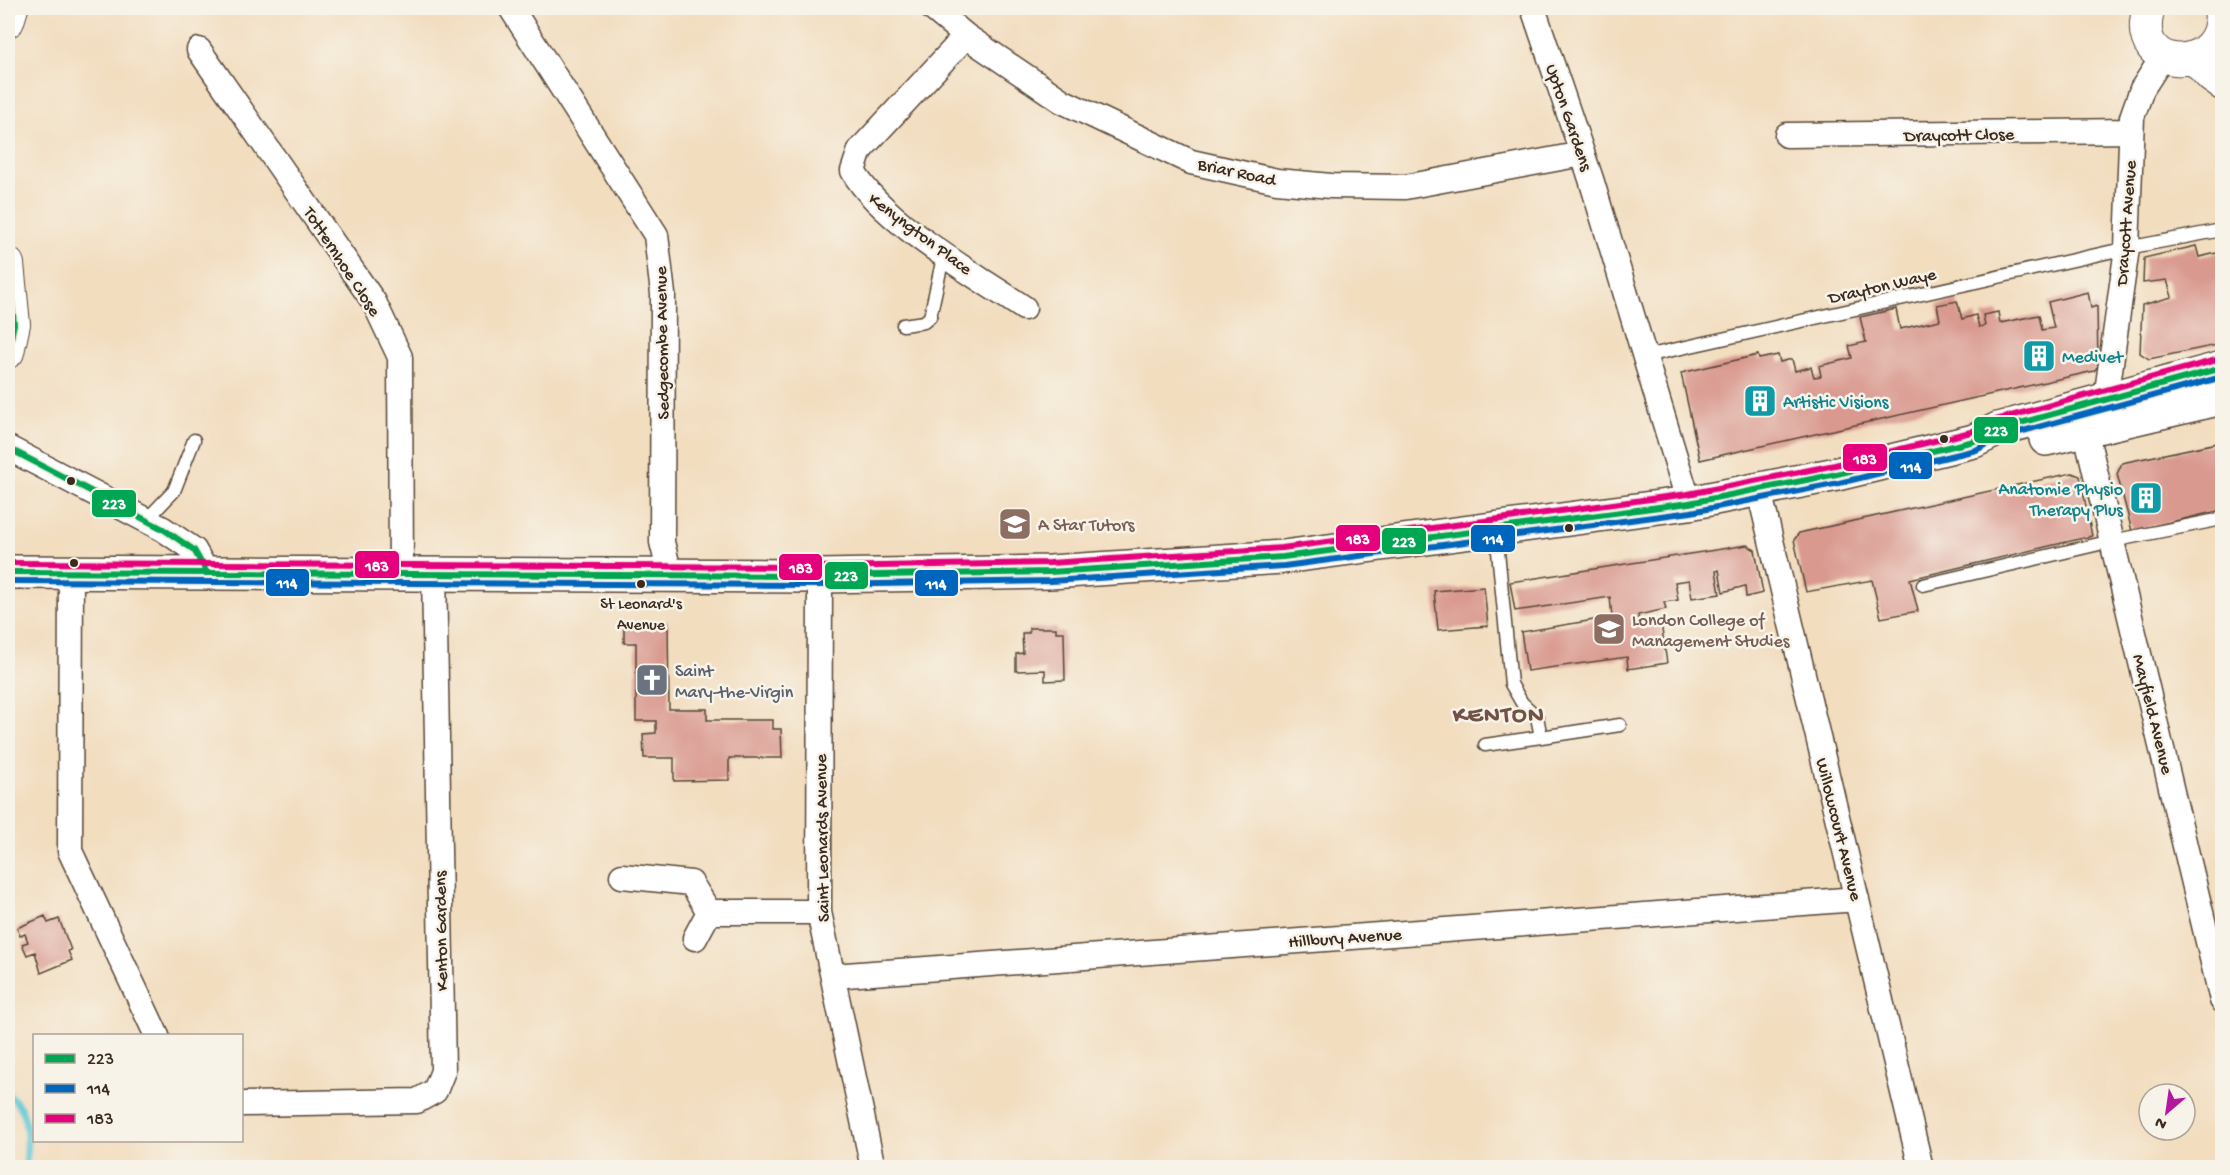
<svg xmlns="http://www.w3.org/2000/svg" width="2230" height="1175" viewBox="0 0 2230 1175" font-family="'Gochi Hand',sans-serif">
	<rect width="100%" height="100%" fill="#f7f3e8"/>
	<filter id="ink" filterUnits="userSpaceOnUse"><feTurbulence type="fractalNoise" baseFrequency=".0167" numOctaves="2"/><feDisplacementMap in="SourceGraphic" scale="12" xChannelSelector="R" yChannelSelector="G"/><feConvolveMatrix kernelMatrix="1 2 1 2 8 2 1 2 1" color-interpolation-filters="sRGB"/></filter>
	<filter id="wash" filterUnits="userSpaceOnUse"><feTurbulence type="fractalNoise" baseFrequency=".008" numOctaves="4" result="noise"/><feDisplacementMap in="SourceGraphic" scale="24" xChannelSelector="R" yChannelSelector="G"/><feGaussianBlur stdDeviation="1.35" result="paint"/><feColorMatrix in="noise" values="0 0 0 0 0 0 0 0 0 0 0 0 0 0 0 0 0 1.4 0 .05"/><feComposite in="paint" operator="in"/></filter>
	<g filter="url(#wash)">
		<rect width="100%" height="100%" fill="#f2ddbf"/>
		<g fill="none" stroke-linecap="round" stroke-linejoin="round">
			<!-- stream -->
			<path stroke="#5cc8d4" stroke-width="7" d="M 8,1094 C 32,1112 27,1140 26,1168"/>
		</g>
		<g id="blocks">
			<!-- building -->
			<path fill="#d9998f" d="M 2196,246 L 2199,257 L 2221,252 L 2222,344 L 2149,359 L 2140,353 L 2142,305 L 2172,297 L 2167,280 L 2143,283 L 2144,258 Z
				M 2088,292 L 2091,308 L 2097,306 L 2098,366 L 2094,371 L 1700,460 L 1681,373 L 1758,355 L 1759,359 L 1778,355 L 1780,362 L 1792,359 L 1795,371 L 1811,367 L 1814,377 L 1821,376 L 1819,366 L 1852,358 L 1849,346 L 1866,342 L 1860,317 L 1896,309 L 1900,329 L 1940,320 L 1937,305 L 1957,301 L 1962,319 L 1976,315 L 1979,327 L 1985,326 L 1983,315 L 1998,312 L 2000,323 L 2039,315 L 2042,330 L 2054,328 L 2048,302 Z
				M 2222,442 L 2222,510 L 2132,531 L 2117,474 L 2122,463 Z
				M 2072,473 L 2080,476 L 2092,536 L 1910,579 L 1918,611 L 1881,618 L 1872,580 L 1806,592 L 1794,540 L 1799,533 Z
				M 1747,545 L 1755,550 L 1763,593 L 1746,597 L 1745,586 L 1723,592 L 1719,570 L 1716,571 L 1720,594 L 1692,598 L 1689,580 L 1675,582 L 1678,600 L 1664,602 L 1666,609 L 1638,615 L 1639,628 L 1661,623 L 1667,663 L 1628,669 L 1627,657 L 1527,671 L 1521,632 L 1612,617 L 1610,597 L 1515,611 L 1510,582 Z
				M 1484,587 L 1488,626 L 1438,630 L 1434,591 Z
				M 624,622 L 668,622 L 669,709 L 707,709 L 707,720 L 773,720 L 773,729 L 781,729 L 782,758 L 729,758 L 729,780 L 674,781 L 674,758 L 644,758 L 643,734 L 656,733 L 656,721 L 636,721 L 636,643 L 624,643 Z
				M 1029,628 L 1056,628 L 1056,632 L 1064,632 L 1065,680 L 1045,681 L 1045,670 L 1016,671 L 1016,654 L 1023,653 L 1022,633 L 1029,633 Z
				M 45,916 L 48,923 L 59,919 L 71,950 L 68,951 L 72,960 L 41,973 L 35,952 L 27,955 L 22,944 L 28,942 L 25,934 L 20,936 L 17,928 Z"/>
		</g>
	</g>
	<g filter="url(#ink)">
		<use href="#blocks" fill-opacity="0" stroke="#564536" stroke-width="1.5"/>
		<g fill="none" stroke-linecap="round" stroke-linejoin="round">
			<!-- service casing -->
			<g stroke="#564536" stroke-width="15">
				<path id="service" d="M 903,325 L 924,322 L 930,317 L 944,253
					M 1646,356 L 2127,248 L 2222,230
					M 149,522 L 153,513 L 174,491 L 194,440
					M 1923,585 L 2112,541 L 2222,519
					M 1541,737 L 1620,725
					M 1485,745 L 1541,737 L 1537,717 L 1522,703 L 1511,684 L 1496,531"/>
			</g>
			<!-- minor casing -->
			<g stroke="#564536" stroke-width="27">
				<path id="minor" d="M 511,8 L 656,235 L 663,294 L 662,542 L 670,575
					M 932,8 L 966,36 L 1062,101 L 1191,162 L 1277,181 L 1331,186 L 1405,187 L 1582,154
					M 1533,8 L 1591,179 L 1689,503
					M 966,36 L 860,150 L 853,171 C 881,221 975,275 1024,308
					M 199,50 L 374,302 L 400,357 L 401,573
					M 1787,135 L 2131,131
					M 2106,399 L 2127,248 L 2132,117 L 2142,89 L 2164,55
					M 2085,429 L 2222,1000
					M 8,448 L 163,529 L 194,550 L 207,573
					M 1759,490 L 1921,1168
					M 71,571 L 70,851 L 157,1036
					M 820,576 L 819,912 L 873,1168
					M 622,876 L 691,883 L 709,912 L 695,938
					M 709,912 L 819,912
					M 833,976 L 1857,899
					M 242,1104 L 417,1101 L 435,1091 L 443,1071 L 434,572"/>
			</g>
			<!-- tertiary casing -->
			<g stroke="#564536" stroke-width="34">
				<path id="tertiary" d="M 2149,8 C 2127,78 2230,75 2220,8
					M 8,21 L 12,8
					M 2195,59 L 2212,77 L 2222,84
					M 8,264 L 14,324 L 8,352"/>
			</g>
			<!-- primary casing -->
			<g stroke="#564536" stroke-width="36">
				<path id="primary" d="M 2046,439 L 2222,398
					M 8,572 L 820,576 L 1050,572 L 1283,557 L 1689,503 L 1837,474 L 1974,441 L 1998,429 L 2222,368"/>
			</g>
			<!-- service -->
			<use href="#service" stroke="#fff" stroke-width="12"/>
			<!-- minor -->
			<use href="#minor" stroke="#fff" stroke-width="24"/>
			<!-- tertiary -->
			<use href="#tertiary" stroke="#fff" stroke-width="32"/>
			<!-- primary -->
			<use href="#primary" stroke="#fff" stroke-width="33"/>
			<!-- bus-1 casing -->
			<g stroke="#f7f3e8" stroke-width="10">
				<path id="bus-1" d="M 8,264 L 14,324 L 8,352
					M 8,448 L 163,529 L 194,550 L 207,573
					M 8,572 L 820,576 L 1050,572 L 1283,557 L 1689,503 L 1837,474 L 1974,441 L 1998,429 L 2222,368"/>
			</g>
			<!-- bus-2 casing -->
			<g stroke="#f7f3e8" stroke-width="10">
				<path id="bus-2" d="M 8,581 L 820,585 L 1051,581 L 1284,566 L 1691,512 L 1839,483 L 1976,450 L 2001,437 L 2222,377"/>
			</g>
			<!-- bus-3 casing -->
			<g stroke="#f7f3e8" stroke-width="10">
				<path id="bus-3" d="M 8,563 L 820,567 L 1050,563 L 1282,548 L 1688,494 L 1835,465 L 1971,432 L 1996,420 L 2220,359"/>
			</g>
			<!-- bus-1 -->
			<use href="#bus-1" stroke="#00a651" stroke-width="6"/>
			<!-- bus-2 -->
			<use href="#bus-2" stroke="#0065bd" stroke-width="6"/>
			<!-- bus-3 -->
			<use href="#bus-3" stroke="#e5007d" stroke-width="6"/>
		</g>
	</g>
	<!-- icons -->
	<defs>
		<g id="building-square" transform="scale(1.725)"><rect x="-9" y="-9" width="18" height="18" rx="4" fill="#0f9aa8" stroke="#f7f3e8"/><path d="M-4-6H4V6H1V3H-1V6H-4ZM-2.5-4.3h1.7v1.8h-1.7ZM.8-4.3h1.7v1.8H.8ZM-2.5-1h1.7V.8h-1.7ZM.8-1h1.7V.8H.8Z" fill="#fff"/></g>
		<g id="school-square" transform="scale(1.725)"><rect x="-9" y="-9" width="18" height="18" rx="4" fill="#8d6e63" stroke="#f7f3e8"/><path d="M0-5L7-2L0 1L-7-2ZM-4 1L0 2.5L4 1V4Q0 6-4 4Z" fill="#fff"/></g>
		<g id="university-square" transform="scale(1.725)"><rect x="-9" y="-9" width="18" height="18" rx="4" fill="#8d6e63" stroke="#f7f3e8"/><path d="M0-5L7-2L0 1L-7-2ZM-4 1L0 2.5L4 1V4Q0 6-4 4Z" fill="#fff"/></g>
		<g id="church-square" transform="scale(1.725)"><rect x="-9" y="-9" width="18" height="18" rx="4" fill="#6b7280" stroke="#f7f3e8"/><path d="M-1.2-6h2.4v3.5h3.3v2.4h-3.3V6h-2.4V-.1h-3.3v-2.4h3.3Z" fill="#fff"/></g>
	</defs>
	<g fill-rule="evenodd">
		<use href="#building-square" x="2039" y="356"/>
		<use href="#building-square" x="1760" y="401"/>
		<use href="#building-square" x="2146" y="498"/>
		<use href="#school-square" x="1015" y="524"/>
		<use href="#university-square" x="1609" y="629"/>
		<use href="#church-square" x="652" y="680"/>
	</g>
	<!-- markers -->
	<g fill="#3b2a1e" stroke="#f7f3e8" stroke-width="2">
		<circle cx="1944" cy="439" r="5"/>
		<circle cx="71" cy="481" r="5"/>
		<circle cx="1569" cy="528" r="5"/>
		<circle cx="74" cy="563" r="5"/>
		<circle cx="641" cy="584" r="5"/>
	</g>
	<g text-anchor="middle" stroke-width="5" stroke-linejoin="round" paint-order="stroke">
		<!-- bus labels -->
		<g font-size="16" fill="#3b2a1e" stroke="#f7f3e8">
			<text x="641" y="608">St Leonard's<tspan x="641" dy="21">Avenue</tspan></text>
		</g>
		<!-- street labels -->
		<g font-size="18" fill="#3b2a1e" stroke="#f7f3e8">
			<text transform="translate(1570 117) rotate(71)" y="6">Upton Gardens</text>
			<text transform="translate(1959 134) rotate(-1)" y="6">Draycott Close</text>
			<text transform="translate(1237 171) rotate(12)" y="6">Briar Road</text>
			<text transform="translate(2125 223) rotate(-86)" y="6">Draycott Avenue</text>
			<text transform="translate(921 233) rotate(37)" y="6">Kenyngton Place</text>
			<text transform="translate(343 261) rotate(57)" y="6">Totternhoe Close</text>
			<text transform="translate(1882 285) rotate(-13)" y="6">Drayton Waye</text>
			<text transform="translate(661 343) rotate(-91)" y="6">Sedgecombe Avenue</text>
			<text transform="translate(2154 714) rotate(76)" y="6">Mayfield Avenue</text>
			<text transform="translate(1840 829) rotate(76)" y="6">Willowcourt Avenue</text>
			<text transform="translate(821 838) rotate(-91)" y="6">Saint Leonards Avenue</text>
			<text transform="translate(440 931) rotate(-91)" y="6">Kenton Gardens</text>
			<text transform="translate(1345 937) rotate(-4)" y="6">Hillbury Avenue</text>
		</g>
		<!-- culture labels -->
		<g font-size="18" fill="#0d838f" stroke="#f7f3e8" text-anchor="start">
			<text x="2062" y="362">Medivet</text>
			<text x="1783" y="407">Artistic Visions</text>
			<text x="2123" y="494" text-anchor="end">Anatomie Physio<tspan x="2123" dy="21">Therapy Plus</tspan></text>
		</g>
		<!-- education labels -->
		<g font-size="18" fill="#785e54" stroke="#f7f3e8" text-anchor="start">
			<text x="1038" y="530">A Star Tutors</text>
			<text x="1632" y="625">London College of<tspan x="1632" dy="21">Management Studies</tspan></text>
		</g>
		<!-- worship labels -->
		<g font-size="18" fill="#5b616d" stroke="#f7f3e8" text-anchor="start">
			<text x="675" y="676">Saint<tspan x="675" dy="21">Mary-the-Virgin</tspan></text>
		</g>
		<!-- district labels -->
		<g font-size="24" font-weight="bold" letter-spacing="1.5" fill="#725146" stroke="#f7f3e8">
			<text x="1499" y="721">KENTON</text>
		</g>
	</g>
	<g stroke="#f7f3e8" stroke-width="2">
		<rect x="1973" y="416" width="46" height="28" rx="6" fill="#00a651"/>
		<rect x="1842" y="443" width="46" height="29" rx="6" fill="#e5007d"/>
		<rect x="1888" y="451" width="45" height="29" rx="6" fill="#0065bd"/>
		<rect x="91" y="489" width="46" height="29" rx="6" fill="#00a651"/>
		<rect x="1335" y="524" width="46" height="28" rx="6" fill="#e5007d"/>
		<rect x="1470" y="524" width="46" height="29" rx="6" fill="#0065bd"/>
		<rect x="1381" y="527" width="46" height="28" rx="6" fill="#00a651"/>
		<rect x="354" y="550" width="46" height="29" rx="6" fill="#e5007d"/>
		<rect x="778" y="553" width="45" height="28" rx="6" fill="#e5007d"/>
		<rect x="824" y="561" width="45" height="29" rx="6" fill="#00a651"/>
		<rect x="265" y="568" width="45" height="29" rx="6" fill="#0065bd"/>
		<rect x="914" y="569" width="45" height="28" rx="6" fill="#0065bd"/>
	</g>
	<g font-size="16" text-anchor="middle" font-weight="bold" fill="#fff">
		<text x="1996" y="436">223</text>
		<text x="1865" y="464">183</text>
		<text x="1911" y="472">114</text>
		<text x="114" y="509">223</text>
		<text x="1358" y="544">183</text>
		<text x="1493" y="544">114</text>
		<text x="1404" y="547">223</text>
		<text x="377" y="571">183</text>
		<text x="801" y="573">183</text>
		<text x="846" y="581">223</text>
		<text x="287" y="588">114</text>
		<text x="936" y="589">114</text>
	</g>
	<!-- margin -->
	<rect width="2230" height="1175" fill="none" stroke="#f7f3e8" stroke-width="30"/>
	<!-- legend -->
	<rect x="33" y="1034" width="210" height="108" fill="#f7f3e8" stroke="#aca397" stroke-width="1.5"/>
	<rect x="45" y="1054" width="30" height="9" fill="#00a651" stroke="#aca397" stroke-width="1.5"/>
	<text x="87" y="1064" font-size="18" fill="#3b2a1e">223</text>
	<rect x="45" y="1084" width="30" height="9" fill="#0065bd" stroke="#aca397" stroke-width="1.5"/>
	<text x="87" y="1094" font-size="18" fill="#3b2a1e">114</text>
	<rect x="45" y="1114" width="30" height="9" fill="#e5007d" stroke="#aca397" stroke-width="1.5"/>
	<text x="87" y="1124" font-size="18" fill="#3b2a1e">183</text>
	<!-- north arrow -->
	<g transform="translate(2167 1112) rotate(209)"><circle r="28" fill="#f7f3e8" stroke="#aca397" stroke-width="1.5"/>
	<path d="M0-4.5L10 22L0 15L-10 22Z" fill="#b5179e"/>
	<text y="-9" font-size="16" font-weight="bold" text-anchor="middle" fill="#3b2a1e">N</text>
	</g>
</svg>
